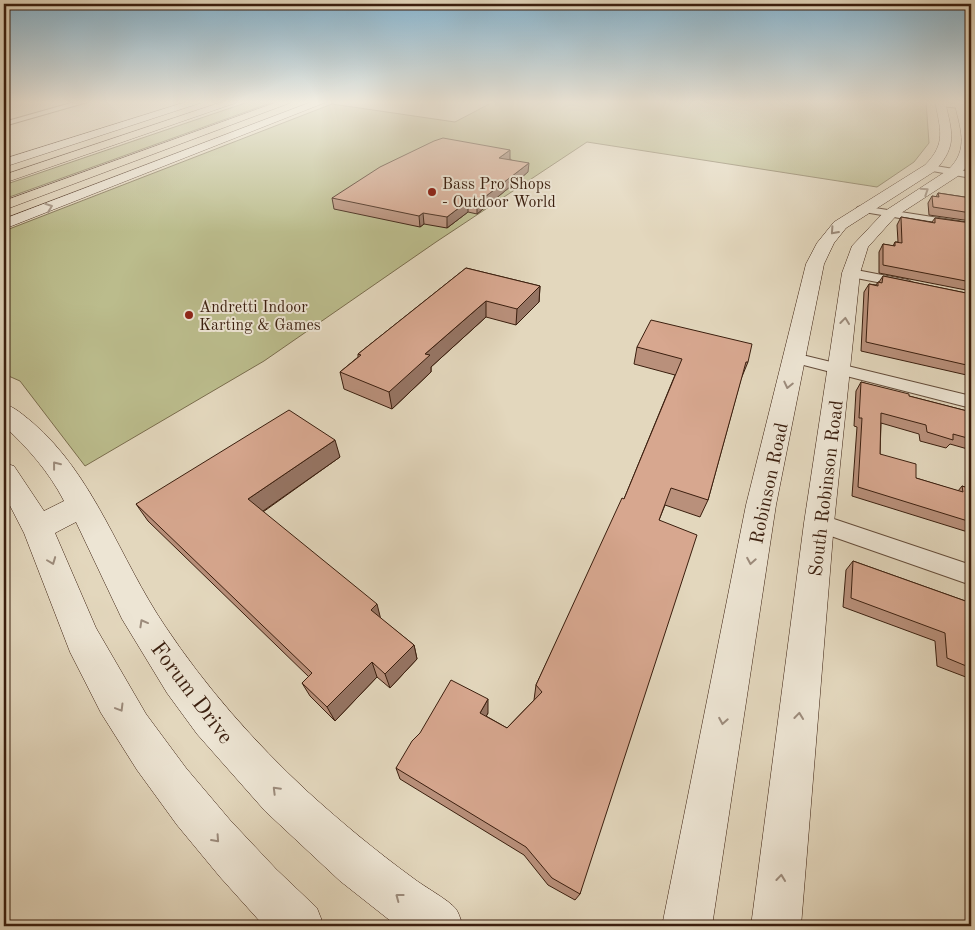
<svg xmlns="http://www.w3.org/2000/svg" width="975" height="930" viewBox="0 0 975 930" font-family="'Old Standard TT',serif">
	<rect width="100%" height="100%" fill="#e3d7bd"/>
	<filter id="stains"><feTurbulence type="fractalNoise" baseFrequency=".004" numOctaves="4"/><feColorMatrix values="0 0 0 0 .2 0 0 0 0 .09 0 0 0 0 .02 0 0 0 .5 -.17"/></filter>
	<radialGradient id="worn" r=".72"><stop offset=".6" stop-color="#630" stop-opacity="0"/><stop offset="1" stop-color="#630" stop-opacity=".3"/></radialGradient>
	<!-- green -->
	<path fill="#bbbc8c" stroke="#7a6d4d" d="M 251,101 L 276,101 L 4,199 L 4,185 Z
		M 495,101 L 926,101 L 929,143 L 914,162 L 877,187 L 587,142 L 436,242 L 264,361 L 85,466 L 20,381 L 4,374 L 4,231 L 332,104 L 455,122 Z"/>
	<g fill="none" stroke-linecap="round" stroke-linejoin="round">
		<!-- street casing -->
		<g stroke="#644c3a" stroke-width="2">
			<path id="street" d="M 78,101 L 91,101 L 4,126 L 4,122 Z
				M 937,102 L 971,105 L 971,109 L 940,106 L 937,106 Z
				M 930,165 L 971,172 L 971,178 L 927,170 L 925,168 Z
				M 862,206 L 971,223 L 971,230 L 858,211 L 856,209 L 858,207 Z
				M 851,269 L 908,280 L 915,284 L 908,288 L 846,276 L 844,273 Z
				M 794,353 L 971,396 L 971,408 L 788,361 L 786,358 L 788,355 Z
				M 819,514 L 971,565 L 971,585 L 811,529 L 808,523 L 811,517 Z"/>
		</g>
		<!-- secondary casing -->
		<g stroke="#3a1e0e" stroke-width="1">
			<path id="secondary" d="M 189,101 L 206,101 L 4,167 L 4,159 Z
				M 314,101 L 329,101 L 4,229 L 4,219 Z
				M 935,101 L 945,101 C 952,133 958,145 935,171 L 846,228 L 834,243 L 824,264 L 776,505 L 712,926 L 662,926 L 746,505 L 806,264 L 817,243 L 834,222 L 925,165 C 947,143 940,129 935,101 Z
				M 954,101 L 964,101 L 971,129 L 970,163 L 958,176 L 895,217 L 868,247 L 860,273 L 834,523 L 801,926 L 751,926 L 804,523 L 842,273 L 852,246 L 885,211 L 948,170 C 970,149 960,128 954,101 Z
				M 4,404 C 15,407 23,415 32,422 C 95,476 119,558 165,626 C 205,686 254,742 308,792 C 341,822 376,851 413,878 C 423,886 449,900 456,909 C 459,913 461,921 463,926 L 397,926 L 340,881 L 265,811 L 197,734 L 167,693 L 122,619 L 76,522 L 55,533 L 96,628 L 146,714 L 186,768 L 230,820 L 276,869 L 317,908 L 324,926 L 264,926 L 220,877 L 177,825 L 137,770 L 101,713 L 70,652 L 24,533 L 4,494 L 4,463 L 14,466 L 44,511 L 64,501 C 49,472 28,448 4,426 Z"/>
		</g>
		<!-- highway casing -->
		<g stroke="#3a1e0e" stroke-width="1">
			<path id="highway" d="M 225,101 L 241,101 L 4,183 L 4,175 Z
				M 280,101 L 295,101 L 4,210 L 4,201 Z"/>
		</g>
		<!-- street -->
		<use href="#street" fill="#ede5d4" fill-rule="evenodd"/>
		<!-- secondary -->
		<use href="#secondary" fill="#ede5d4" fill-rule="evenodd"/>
		<!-- highway -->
		<use href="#highway" fill="#e3d7bd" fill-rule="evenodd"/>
	</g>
	<!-- wall -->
	<path fill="#b9907b" stroke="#3a1e0e" d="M 510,159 L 528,172 L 477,214 L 468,212 L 447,228 L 424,224 L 420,227 L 334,209 L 332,198 Z
		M 938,193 L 971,198 L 971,221 L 929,215 L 928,203 L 932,196 L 936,197 Z
		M 901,217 L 932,222 L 935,218 L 971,223 L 971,291 L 879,273 L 879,252 L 883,244 L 893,246 L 895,242 L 898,242 L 897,225 Z
		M 466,268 L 540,286 L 539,302 L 516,325 L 486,317 L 431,367 L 431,372 L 392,409 L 344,389 L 340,372 L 358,357 L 358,354 Z
		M 883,276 L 971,294 L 971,376 L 861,351 L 864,292 L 869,284 L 876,285 L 878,282 L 879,282 Z
		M 637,347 L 748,362 L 741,379 L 708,500 L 700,517 L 665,505 L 659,520 L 580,894 L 575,900 L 548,885 L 524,855 L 400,779 L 396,768 L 488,713 L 486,716 L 507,728 L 534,700 L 536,685 L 624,499 L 675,375 L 634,364 Z
		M 861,382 L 909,396 L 971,412 L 971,450 L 950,444 L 946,448 L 920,441 L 919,434 L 881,423 L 880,454 L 916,478 L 958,491 L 962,486 L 971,489 L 971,533 L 852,496 L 857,427 L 854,426 L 856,391 Z
		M 340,457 L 263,512 L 380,618 L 414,645 L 417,659 L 390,688 L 377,677 L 335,721 L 310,696 L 302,683 L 309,677 L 148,521 L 136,504 Z
		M 853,561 L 971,603 L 971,679 L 937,666 L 935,641 L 843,607 L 846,570 Z"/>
	<!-- shaded-wall -->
	<path fill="#967564" stroke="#3a1e0e" d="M 510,150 L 510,159 L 499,167 L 499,158 Z
		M 529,163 L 528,172 L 477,214 L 477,203 Z
		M 468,201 L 468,212 L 447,228 L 447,217 Z
		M 423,213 L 424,224 L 420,227 L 419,216 Z
		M 540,286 L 539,302 L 516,325 L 517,309 Z
		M 486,301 L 486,317 L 431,367 L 431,372 L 392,409 L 389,392 L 425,354 Z
		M 335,440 L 340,457 L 256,516 L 248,499 Z
		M 377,604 L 381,620 L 371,610 Z
		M 414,645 L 417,659 L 390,688 L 385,674 Z
		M 372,662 L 377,677 L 335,721 L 327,707 Z
		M 488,699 L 488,713 L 481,726 L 480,713 Z"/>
	<!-- building -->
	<path fill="#d7a78f" stroke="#3a1e0e" d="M 443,138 L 510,150 L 499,158 L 529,163 L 477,203 L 468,201 L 447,217 L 423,213 L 419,216 L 332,198 L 380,167 L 434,141 Z
		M 938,193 L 971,198 L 971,213 L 933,207 L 932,196 L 939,197 Z
		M 901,217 L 935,223 L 935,218 L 971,223 L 971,282 L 883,265 L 883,244 L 895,246 L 895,242 L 902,243 Z
		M 466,268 L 540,286 L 517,309 L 486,301 L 425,354 L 430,355 L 389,392 L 340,372 L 361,355 L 358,354 Z
		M 883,276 L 971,294 L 971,366 L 866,342 L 869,284 L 878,286 L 878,282 L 882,283 Z
		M 651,320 L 752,344 L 748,362 L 746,362 L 708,500 L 671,488 L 659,520 L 697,535 L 580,894 L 552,878 L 526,847 L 396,768 L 412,741 L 420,733 L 451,680 L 488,699 L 480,713 L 507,728 L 542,692 L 536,685 L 622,498 L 624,499 L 682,359 L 637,347 Z
		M 861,382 L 909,394 L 909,396 L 971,412 L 971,439 L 953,434 L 953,440 L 927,432 L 926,425 L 881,413 L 880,454 L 916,464 L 916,478 L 963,492 L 962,486 L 971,489 L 971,522 L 858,487 L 862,418 L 859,418 Z
		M 289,410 L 335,440 L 248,499 L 377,604 L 371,610 L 414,645 L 385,674 L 372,662 L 327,707 L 302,683 L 312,673 L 136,504 Z
		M 853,561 L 971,603 L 971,668 L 947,658 L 945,633 L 851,598 Z"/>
	<!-- one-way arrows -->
	<defs><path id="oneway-chevron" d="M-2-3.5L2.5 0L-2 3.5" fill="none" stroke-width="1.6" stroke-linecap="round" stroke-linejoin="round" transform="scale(1.25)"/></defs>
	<g stroke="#9c8b7b">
		<use href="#oneway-chevron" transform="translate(925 191) rotate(-33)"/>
		<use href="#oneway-chevron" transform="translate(49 207) rotate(-20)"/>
		<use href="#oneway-chevron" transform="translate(834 231) rotate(132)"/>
		<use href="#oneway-chevron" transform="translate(845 321) rotate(-83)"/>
		<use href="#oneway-chevron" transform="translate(788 385) rotate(103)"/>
		<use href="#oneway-chevron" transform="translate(56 465) rotate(-128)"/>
		<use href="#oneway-chevron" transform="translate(52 561) rotate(69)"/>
		<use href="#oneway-chevron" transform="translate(751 561) rotate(100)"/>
		<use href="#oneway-chevron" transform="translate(143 623) rotate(-119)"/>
		<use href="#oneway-chevron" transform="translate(120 708) rotate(59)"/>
		<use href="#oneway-chevron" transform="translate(799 716) rotate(-84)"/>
		<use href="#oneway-chevron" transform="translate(723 721) rotate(100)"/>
		<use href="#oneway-chevron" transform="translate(276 790) rotate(-135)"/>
		<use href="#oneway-chevron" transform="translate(216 839) rotate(48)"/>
		<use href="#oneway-chevron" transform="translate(781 878) rotate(-84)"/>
		<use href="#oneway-chevron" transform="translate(399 897) rotate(-143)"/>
	</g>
	<!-- sky -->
	<linearGradient id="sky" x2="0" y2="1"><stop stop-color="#87b6d2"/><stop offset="0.44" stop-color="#f2ede1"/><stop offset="1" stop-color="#f2ede1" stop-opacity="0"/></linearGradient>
	<rect width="975" height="232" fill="url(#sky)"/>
	<!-- markers -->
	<g fill="#8f2418" stroke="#ede5d4" stroke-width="2">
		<circle cx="432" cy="192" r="5"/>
		<circle cx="189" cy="315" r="5"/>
	</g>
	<g text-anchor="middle" stroke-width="4" stroke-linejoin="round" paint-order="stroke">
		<!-- far-poi labels -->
		<g font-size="16" fill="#3a1e0e" stroke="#ede5d4" text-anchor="start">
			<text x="442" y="189">Bass Pro Shops<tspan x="442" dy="18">- Outdoor World</tspan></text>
			<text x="199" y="312">Andretti Indoor<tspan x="199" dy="18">Karting &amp; Games</tspan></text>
		</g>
		<!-- street labels -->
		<g font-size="19" fill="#3a1e0e" stroke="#ede5d4">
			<text transform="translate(768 483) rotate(-78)" y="7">Robinson Road</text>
			<text transform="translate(825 488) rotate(-83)" y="7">South Robinson Road</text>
		</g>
		<!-- near-street labels -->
		<g font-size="22" fill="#3a1e0e" stroke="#ede5d4">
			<text transform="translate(193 692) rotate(53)" y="8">Forum Drive</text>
		</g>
	</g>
	<!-- margin -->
	<rect width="975" height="930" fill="none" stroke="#e3d7bd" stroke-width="20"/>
	<rect x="5" y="5" width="965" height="920" fill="none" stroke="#3a1e0e" stroke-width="2.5"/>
	<rect x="10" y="10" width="955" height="910" fill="none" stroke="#3a1e0e"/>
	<rect width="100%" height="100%" filter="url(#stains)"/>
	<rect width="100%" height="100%" fill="url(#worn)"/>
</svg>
